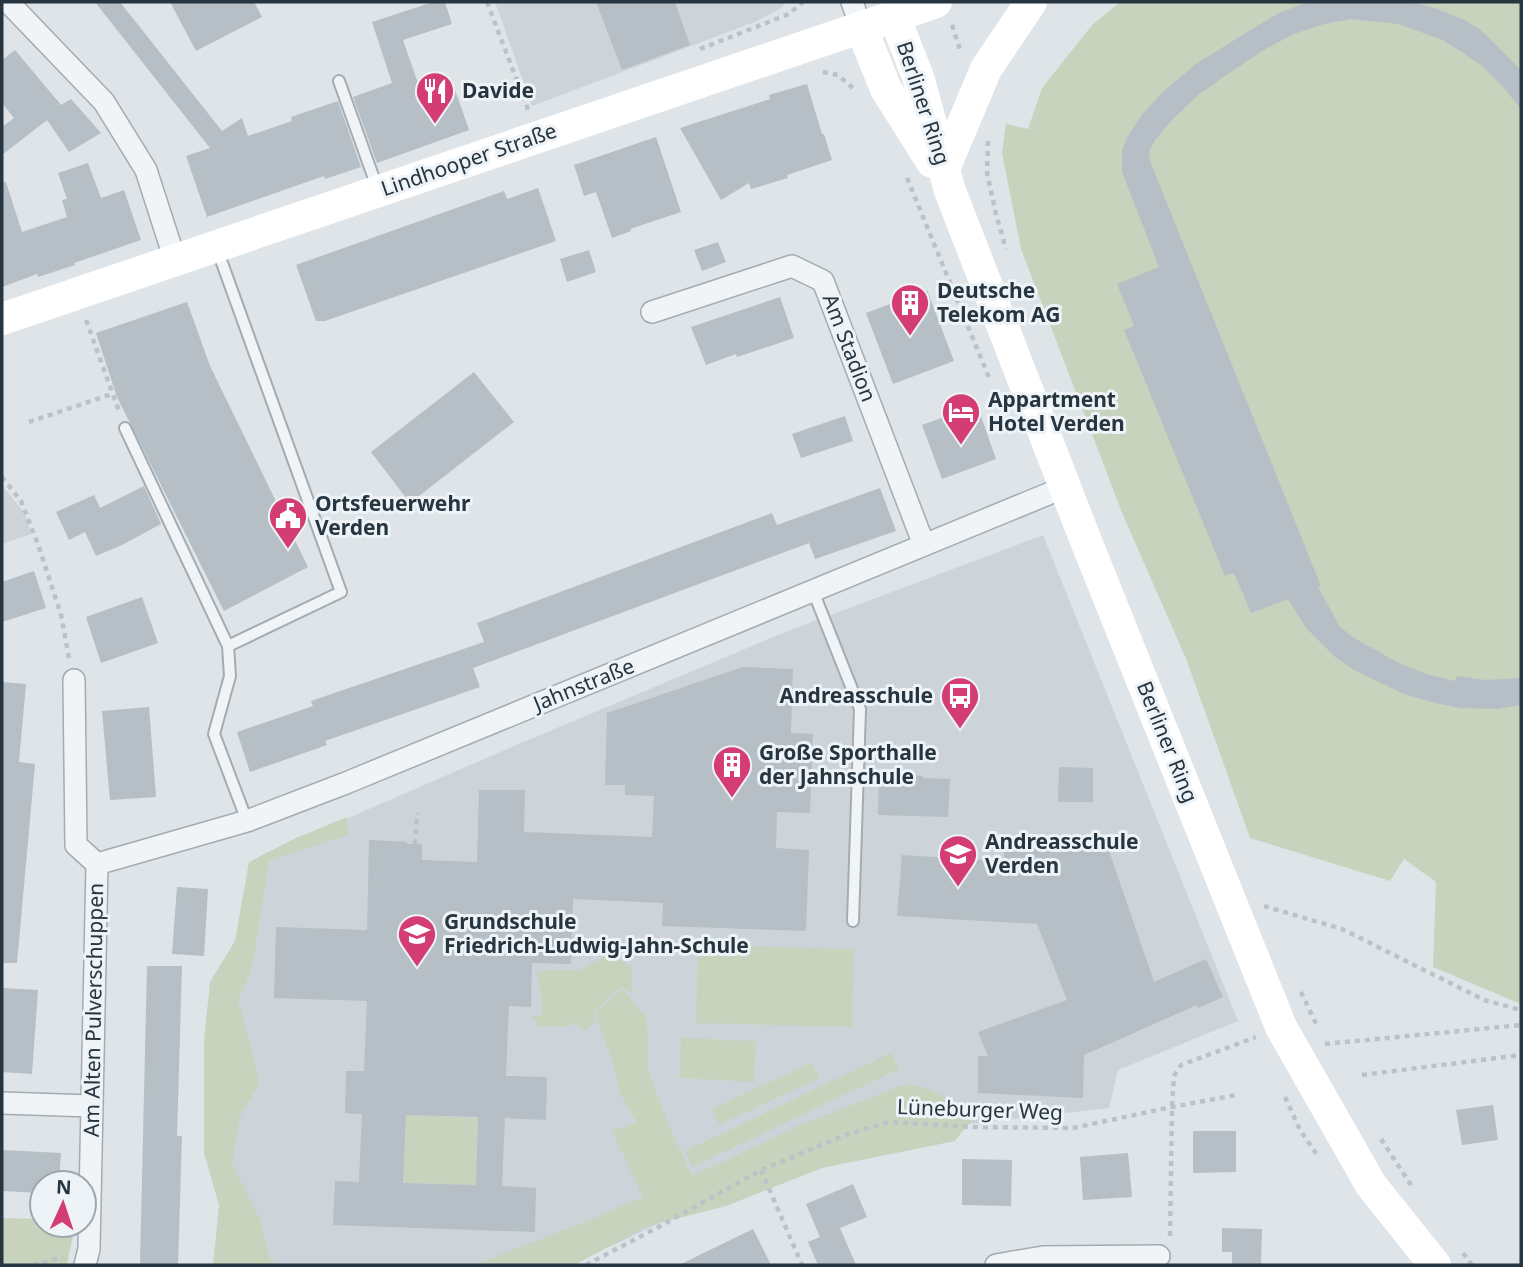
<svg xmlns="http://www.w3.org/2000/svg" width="1523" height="1267" viewBox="0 0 1523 1267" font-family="'Noto Sans',sans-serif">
	<rect width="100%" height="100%" fill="#dee4e8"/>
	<!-- built -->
	<path fill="#ccd4da" d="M 495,2 L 787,2 L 781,8 L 757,21 L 532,106 Z
		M 2,485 L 25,514 L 31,534 L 2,544 Z
		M 1043,535 L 1238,1021 L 1118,1070 L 1109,1108 L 944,1127 L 735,1187 L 612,1246 L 547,1265 L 276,1265 L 233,1227 L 220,1021 L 270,852 L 514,746 L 783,633 Z"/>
	<!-- green -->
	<path fill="#c8d3be" d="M 1120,2 L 1521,2 L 1521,1004 L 1433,967 L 1436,882 L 1404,859 L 1390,881 L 1250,838 L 1187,661 L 1123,515 L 1021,249 L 1002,153 L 1006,124 L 1028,129 L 1042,88 L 1093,24 Z
		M 347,817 L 348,835 L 269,861 L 252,969 L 238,1000 L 252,1050 L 259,1084 L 240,1117 L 232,1163 L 261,1221 L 270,1259 L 280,1265 L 213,1265 L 219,1205 L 204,1153 L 204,1041 L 210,982 L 235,941 L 249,862 L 296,838 Z
		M 698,945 L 854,949 L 852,1027 L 696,1023 Z
		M 610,954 L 631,966 L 633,994 L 621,987 L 594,1012 L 595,1022 L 583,1032 L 577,1023 L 565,1027 L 539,1026 L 531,1015 L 542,1016 L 541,994 L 536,973 L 551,969 L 576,971 Z
		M 622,989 L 647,1019 L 648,1070 L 668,1123 L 692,1176 L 798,1126 L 905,1084 L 924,1087 L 977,1113 L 955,1141 L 822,1168 L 726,1206 L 648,1226 L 574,1265 L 473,1265 L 580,1224 L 643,1197 L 612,1131 L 637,1122 L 620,1094 L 613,1063 L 595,1013 Z
		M 681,1038 L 756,1041 L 754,1082 L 679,1078 Z
		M 891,1053 L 899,1069 L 692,1167 L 685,1151 Z
		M 812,1062 L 819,1078 L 719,1125 L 712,1109 Z
		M 406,1115 L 478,1118 L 476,1185 L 403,1183 Z
		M 2,1218 L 42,1219 L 42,1225 L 75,1225 L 67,1265 L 2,1265 Z"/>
	<!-- building -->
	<path fill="#b5bfc5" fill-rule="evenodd" d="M 95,2 L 120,2 L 222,131 L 242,118 L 248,136 L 292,121 L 291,117 L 338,101 L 361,167 L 325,179 L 324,176 L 207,217 L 186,156 L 210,148 Z
		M 170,2 L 254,2 L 262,17 L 196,51 Z
		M 433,2 L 445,2 L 452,24 L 403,40 L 423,98 L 454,87 L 469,130 L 377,163 L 353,97 L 392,83 L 372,22 Z
		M 596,2 L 675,2 L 690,45 L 622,70 Z
		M 1307,2 L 1411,2 L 1435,8 L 1462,19 L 1478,28 L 1488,37 L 1521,70 L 1521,109 L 1502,86 L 1481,65 L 1443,40 L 1398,24 L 1351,19 L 1324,24 L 1294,34 L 1267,48 L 1225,76 L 1197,96 L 1173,119 L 1155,140 L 1149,152 L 1150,161 L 1321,586 L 1318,587 L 1340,627 L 1354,638 L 1397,662 L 1426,674 L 1455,681 L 1457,676 L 1486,680 L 1521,678 L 1521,705 L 1496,709 L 1461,708 L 1435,703 L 1404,694 L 1354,670 L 1335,657 L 1306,628 L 1288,599 L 1251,613 L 1234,573 L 1225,576 L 1124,330 L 1134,326 L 1117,284 L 1159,267 L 1122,172 L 1122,150 L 1129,134 L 1141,116 L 1162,93 L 1197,63 L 1277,14 Z
		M 15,50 L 61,105 L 71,99 L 101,133 L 69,152 L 47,120 L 2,155 L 2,127 L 14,118 L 2,103 L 2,60 Z
		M 807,84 L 822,134 L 824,134 L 832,160 L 787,175 L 788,178 L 751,189 L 749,183 L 721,200 L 680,128 L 770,99 L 769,95 Z
		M 656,137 L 681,212 L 630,229 L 631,231 L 612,238 L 596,192 L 584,196 L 574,165 Z
		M 88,163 L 101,198 L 124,190 L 141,240 L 74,263 L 75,265 L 38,277 L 37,274 L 2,287 L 2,182 L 6,182 L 22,232 L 67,217 L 62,200 L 67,199 L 58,173 Z
		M 538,188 L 556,241 L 325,321 L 316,321 L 296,265 L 504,191 L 507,199 Z
		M 718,242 L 726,262 L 702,271 L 694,250 Z
		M 589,250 L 596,272 L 567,282 L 560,259 Z
		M 927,290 L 954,361 L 893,384 L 866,313 Z
		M 780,297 L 794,338 L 737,357 L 736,354 L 706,365 L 691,327 Z
		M 187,302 L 210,366 L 308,567 L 224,611 L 117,397 L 96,333 Z
		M 474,372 L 514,422 L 410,503 L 371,452 Z
		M 977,405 L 996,459 L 942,479 L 922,425 Z
		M 845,416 L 853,441 L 801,458 L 792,434 Z
		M 144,486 L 161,524 L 122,545 L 96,556 L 85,532 L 69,540 L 56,512 L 94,495 L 100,508 Z
		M 880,488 L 896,531 L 815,559 L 809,543 L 473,668 L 480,687 L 325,741 L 327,745 L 250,772 L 237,732 L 313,706 L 311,701 L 484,642 L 477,623 L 772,513 L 777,525 Z
		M 34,571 L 46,608 L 2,622 L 2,582 Z
		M 142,597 L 158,643 L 101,663 L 86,617 Z
		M 743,667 L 793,669 L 791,733 L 813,734 L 810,813 L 777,812 L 776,848 L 809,850 L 806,931 L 662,926 L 663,903 L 573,899 L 571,964 L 532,963 L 531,1007 L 509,1006 L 506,1076 L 547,1077 L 546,1120 L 505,1118 L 502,1186 L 536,1188 L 535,1232 L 333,1225 L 335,1181 L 359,1182 L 362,1114 L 345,1113 L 346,1071 L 364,1071 L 367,1001 L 274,998 L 276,927 L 367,930 L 369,840 L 407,842 L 407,844 L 422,844 L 422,860 L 477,862 L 479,790 L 525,790 L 524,832 L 652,837 L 654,796 L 625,795 L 625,785 L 605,785 L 607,713 ZM 406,1115 L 478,1117 L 476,1185 L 403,1183 Z
		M 2,682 L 26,684 L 19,762 L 35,764 L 17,963 L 2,963 Z
		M 149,707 L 156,797 L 110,800 L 102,711 Z
		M 1059,767 L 1093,768 L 1093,802 L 1058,802 Z
		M 879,774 L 923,776 L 923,778 L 950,779 L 948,817 L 878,815 Z
		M 1004,837 L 1106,842 L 1154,982 L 1206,959 L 1223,997 L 1198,1008 L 1197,1005 L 1084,1055 L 1083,1098 L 978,1093 L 978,1056 L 988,1056 L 978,1032 L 1067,1000 L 1037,924 L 897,916 L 902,855 L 1004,861 Z
		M 177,887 L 208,889 L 204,956 L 172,954 Z
		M 147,966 L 182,966 L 177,1136 L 182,1136 L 178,1265 L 140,1265 Z
		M 2,988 L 38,990 L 32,1074 L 2,1072 Z
		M 1493,1105 L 1498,1140 L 1462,1145 L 1456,1110 Z
		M 1193,1131 L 1236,1131 L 1236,1172 L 1193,1173 Z
		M 2,1150 L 61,1153 L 59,1183 L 42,1183 L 42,1193 L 2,1191 Z
		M 1128,1153 L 1132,1197 L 1083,1200 L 1080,1157 Z
		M 962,1159 L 1012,1160 L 1011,1206 L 962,1205 Z
		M 853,1184 L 867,1217 L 840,1228 L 856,1265 L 818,1265 L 808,1242 L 820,1237 L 806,1204 Z
		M 1222,1228 L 1262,1229 L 1261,1265 L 1232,1265 L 1232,1252 L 1222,1252 Z
		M 753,1229 L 771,1265 L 679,1265 Z"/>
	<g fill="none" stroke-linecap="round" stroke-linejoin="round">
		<!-- lane casing -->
		<g stroke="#a3acb2" stroke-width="14">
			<path id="lane" d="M 339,81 L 377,187
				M 217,249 L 341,592 L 228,646 L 230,676 L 214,734 L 247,821
				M 125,428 L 228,646
				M 813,591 L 860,709 L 853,921"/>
		</g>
		<!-- street casing -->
		<g stroke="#a3acb2" stroke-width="24">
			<path id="street" d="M 8,2 L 104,102 L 146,170 L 175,260
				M 852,2 L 861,27
				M 652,312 L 792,266 L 823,281 L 924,545
				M 74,680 L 76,845 L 97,864 L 89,1249 L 85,1265
				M 97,864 L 247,821 L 346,783 L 1065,487
				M 2,1103 L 91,1106
				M 996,1265 L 1043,1257 L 1159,1256"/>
		</g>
		<!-- path -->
		<path stroke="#bcc2c7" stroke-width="4.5" stroke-dasharray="5 5" stroke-linecap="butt" d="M 487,2 L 529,112
			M 952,25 L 961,53
			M 700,49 L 789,14 L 803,2
			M 823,72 L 838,75 L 854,89
			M 988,141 L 987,173 L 996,214 L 1006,249
			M 907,178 L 990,380
			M 86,320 L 120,414
			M 29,422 L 112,394
			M 2,477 L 21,501 L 39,547 L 61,615 L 69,658
			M 415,844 L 417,813
			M 1264,906 L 1342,929 L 1484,1000 L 1521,1010
			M 1301,992 L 1318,1028
			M 1325,1044 L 1521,1025
			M 1362,1075 L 1521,1055
			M 1285,1097 L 1300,1130 L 1318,1156
			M 1381,1139 L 1411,1185
			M 761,1170 L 802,1265
			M 1170,1236 L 1172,1107 L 1174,1076 L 1181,1065 L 1256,1037
			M 1463,1253 L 1472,1265
			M 33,1265 L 63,1257
			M 586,1265 L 653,1230 L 761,1170 L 845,1135 L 889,1122 L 973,1127 L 1073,1128 L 1172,1107 L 1236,1095"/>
		<!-- lane -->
		<use href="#lane" stroke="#f1f4f6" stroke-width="10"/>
		<!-- street -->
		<use href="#street" stroke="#f1f4f6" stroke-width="21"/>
		<!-- secondary -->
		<path stroke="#fff" stroke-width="32" d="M 894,16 L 918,77 L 950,191 L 1086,541 L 1281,1027 L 1371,1185 L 1435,1265
			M 861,27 L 886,89 L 932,162
			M 944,169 L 986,69 L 1031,2
			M 2,319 L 936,2"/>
	</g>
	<!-- icons -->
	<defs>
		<g id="restaurant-pin" transform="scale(2.0125)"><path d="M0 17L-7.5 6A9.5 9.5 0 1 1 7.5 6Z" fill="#d43c74" stroke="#edf3f6"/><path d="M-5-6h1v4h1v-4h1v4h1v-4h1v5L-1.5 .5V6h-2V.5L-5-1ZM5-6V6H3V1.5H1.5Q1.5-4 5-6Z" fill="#fff"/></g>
		<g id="building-pin" transform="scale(2.0125)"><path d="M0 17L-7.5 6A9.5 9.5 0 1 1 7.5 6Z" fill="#d43c74" stroke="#edf3f6"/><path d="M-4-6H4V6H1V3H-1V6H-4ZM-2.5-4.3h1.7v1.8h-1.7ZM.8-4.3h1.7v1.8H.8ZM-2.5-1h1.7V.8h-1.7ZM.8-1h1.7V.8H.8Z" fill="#fff"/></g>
		<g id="hotel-pin" transform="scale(2.0125)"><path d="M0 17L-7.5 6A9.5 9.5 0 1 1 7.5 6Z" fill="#d43c74" stroke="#edf3f6"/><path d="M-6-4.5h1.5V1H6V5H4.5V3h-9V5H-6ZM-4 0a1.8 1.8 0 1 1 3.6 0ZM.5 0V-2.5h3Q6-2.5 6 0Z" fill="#fff"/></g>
		<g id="civic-pin" transform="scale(2.0125)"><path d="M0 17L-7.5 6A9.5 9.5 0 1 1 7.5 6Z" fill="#d43c74" stroke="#edf3f6"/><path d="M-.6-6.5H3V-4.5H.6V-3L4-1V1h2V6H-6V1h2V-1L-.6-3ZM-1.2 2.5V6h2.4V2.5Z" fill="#fff"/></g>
		<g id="bus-pin" transform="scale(2.0125)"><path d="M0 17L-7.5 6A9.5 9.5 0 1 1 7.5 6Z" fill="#d43c74" stroke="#edf3f6"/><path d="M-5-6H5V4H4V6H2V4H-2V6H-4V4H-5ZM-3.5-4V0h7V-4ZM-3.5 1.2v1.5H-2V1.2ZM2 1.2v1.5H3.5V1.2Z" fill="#fff"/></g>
		<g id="school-pin" transform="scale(2.0125)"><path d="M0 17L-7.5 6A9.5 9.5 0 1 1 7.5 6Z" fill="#d43c74" stroke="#edf3f6"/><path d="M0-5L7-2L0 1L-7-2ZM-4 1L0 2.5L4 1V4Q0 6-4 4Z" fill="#fff"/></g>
	</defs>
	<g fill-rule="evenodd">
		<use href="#restaurant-pin" x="435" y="91"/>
		<use href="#building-pin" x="910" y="303"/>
		<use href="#hotel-pin" x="961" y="412"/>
		<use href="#civic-pin" x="288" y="516"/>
		<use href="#bus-pin" x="960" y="696"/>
		<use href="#building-pin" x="732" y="765"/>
		<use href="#school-pin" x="958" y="854"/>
		<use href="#school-pin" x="417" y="934"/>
	</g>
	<g text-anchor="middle" stroke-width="6" stroke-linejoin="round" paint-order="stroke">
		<!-- poi labels -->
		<g font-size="21" font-weight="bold" fill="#263540" stroke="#edf3f6" text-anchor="start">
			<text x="462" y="98">Davide</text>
			<text x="937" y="298">Deutsche<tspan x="937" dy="24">Telekom AG</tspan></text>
			<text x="988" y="407">Appartment<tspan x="988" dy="24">Hotel Verden</tspan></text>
			<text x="315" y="511">Ortsfeuerwehr<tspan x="315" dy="24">Verden</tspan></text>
			<text x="933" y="703" text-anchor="end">Andreasschule</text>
			<text x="759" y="760">Große Sporthalle<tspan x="759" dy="24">der Jahnschule</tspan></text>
			<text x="985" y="849">Andreasschule<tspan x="985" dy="24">Verden</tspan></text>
			<text x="444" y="929">Grundschule<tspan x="444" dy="24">Friedrich-Ludwig-Jahn-Schule</tspan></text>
		</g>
		<!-- street labels -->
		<g font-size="21" fill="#263540" stroke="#edf3f6">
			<text transform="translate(923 103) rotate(72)" y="7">Berliner Ring</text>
			<text transform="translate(469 160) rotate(-19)" y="7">Lindhooper Straße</text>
			<text transform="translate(849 348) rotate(69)" y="7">Am Stadion</text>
			<text transform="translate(584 685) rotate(-22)" y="7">Jahnstraße</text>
			<text transform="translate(1167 742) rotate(68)" y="7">Berliner Ring</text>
			<text transform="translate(94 1010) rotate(-89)" y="7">Am Alten Pulverschuppen</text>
			<text transform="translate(980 1110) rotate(2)" y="7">Lüneburger Weg</text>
		</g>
	</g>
	<!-- border -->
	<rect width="1523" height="1267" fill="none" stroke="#263540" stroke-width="7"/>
	<!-- north arrow -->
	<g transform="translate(63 1204) rotate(3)"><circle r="33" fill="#edf3f6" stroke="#9da7ad" stroke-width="2"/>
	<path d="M0-5L12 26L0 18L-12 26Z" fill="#d43c74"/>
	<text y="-10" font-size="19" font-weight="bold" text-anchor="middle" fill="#263540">N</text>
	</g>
</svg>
